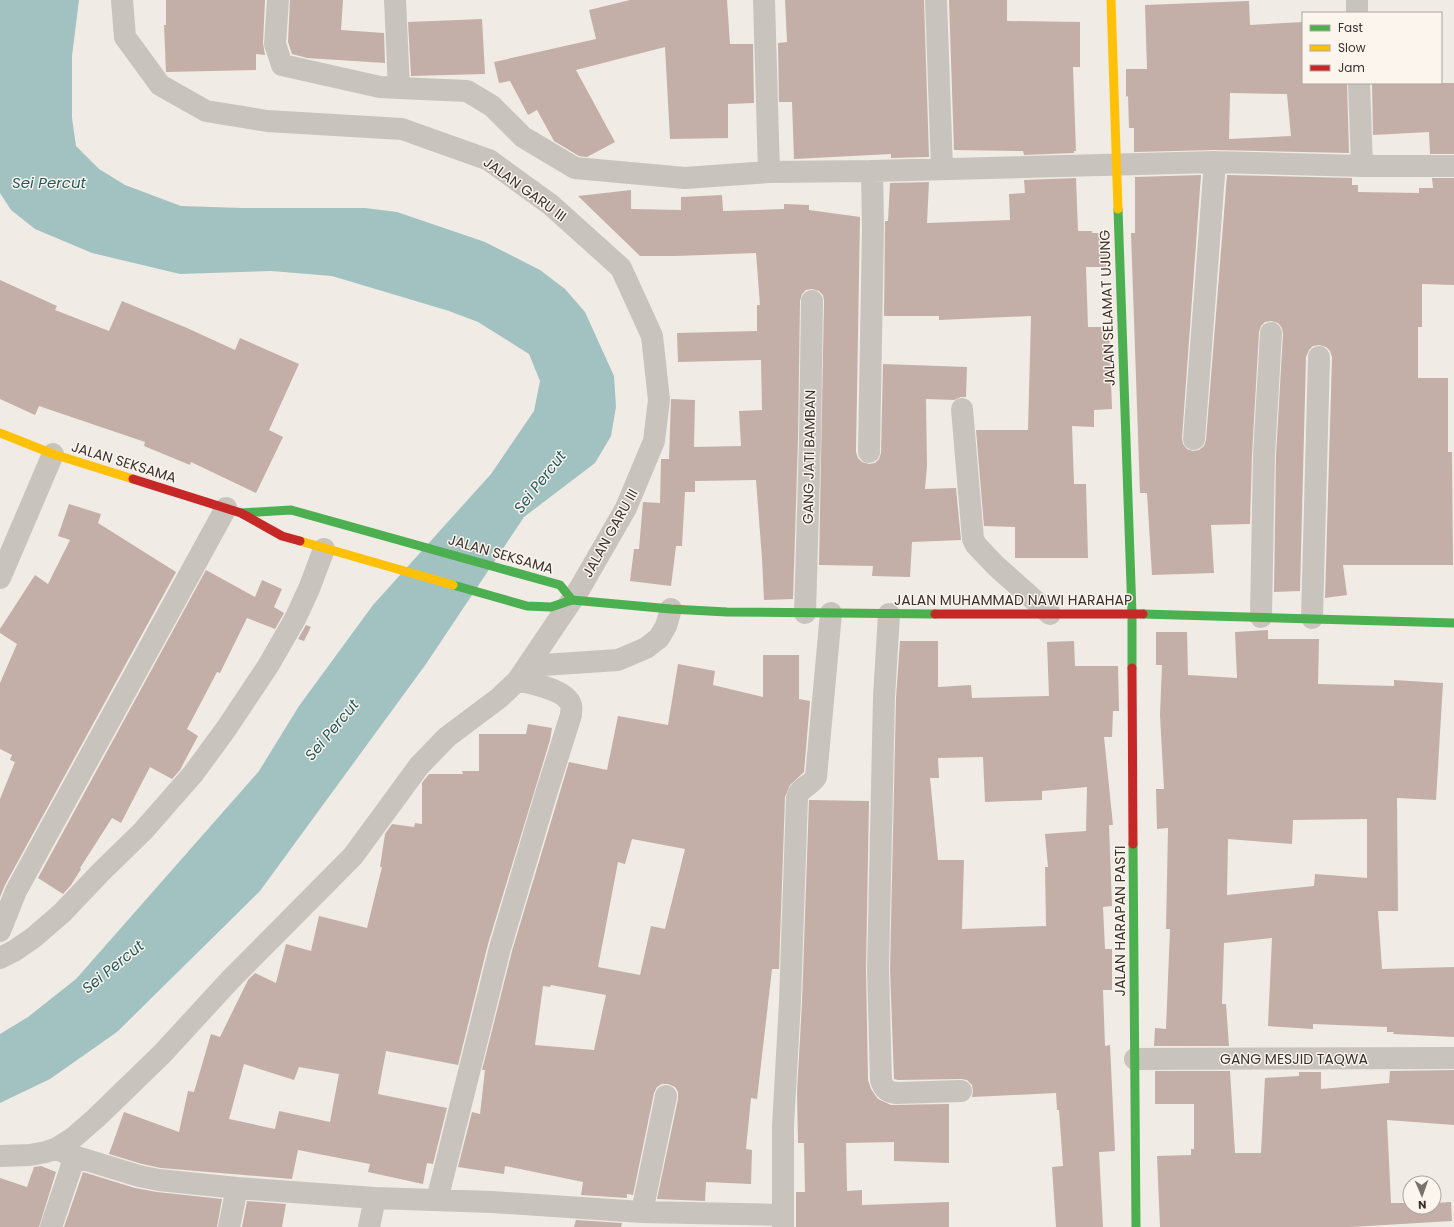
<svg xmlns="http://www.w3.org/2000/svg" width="1454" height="1227" viewBox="0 0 1454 1227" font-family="Poppins,sans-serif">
	<rect width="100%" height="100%" fill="#f0ebe5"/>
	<!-- water -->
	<path fill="#a1c2c1" d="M 0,0 L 79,0 L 72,56 L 72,118 L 76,146 L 99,169 L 125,185 L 181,206 L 242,208 L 365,208 L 397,212 L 485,242 L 540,270 L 565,289 L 585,312 L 614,376 L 616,407 L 611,436 L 595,463 L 524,517 L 426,664 L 260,891 L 117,1032 L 50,1079 L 0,1103 L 0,1034 L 28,1017 L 76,979 L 259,771 L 299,706 L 373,605 L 491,474 L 534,411 L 540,381 L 529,354 L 478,322 L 449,311 L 332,276 L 271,271 L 180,274 L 92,253 L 35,229 L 11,210 L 0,193 Z"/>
	<!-- building -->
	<path fill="#c3afa7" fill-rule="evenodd" d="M 166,0 L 265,0 L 263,43 L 265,55 L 256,54 L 256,70 L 166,72 L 164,25 L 166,25 Z
		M 290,0 L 343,0 L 341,30 L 384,33 L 385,63 L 307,58 L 292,54 L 288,42 Z
		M 630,0 L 727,0 L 730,44 L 753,44 L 754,103 L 728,104 L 728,138 L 670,139 L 665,47 L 576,70 L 615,142 L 587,157 L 579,156 L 554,141 L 537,110 L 528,115 L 510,81 L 499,83 L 494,62 L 596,39 L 589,10 Z
		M 785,0 L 924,0 L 929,157 L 891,158 L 891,154 L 794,159 L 792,102 L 779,102 L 778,43 L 787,42 Z
		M 949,0 L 1007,0 L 1007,21 L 1080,22 L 1080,67 L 1073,67 L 1076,151 L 1074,151 L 1074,153 L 1024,155 L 1023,151 L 954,150 Z
		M 1249,1 L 1250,25 L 1303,22 L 1303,83 L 1347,83 L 1349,153 L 1215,150 L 1134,152 L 1134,128 L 1129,128 L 1128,96 L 1126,97 L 1126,69 L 1147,69 L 1145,5 ZM 1230,93 L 1287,94 L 1291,136 L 1229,139 Z
		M 482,19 L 485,74 L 411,76 L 408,22 Z
		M 1372,83 L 1454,83 L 1454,154 L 1430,154 L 1429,132 L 1373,135 Z
		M 1201,175 L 1182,438 L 1183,444 L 1187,449 L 1193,451 L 1199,450 L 1204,446 L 1206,440 L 1227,175 L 1352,178 L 1352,185 L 1358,185 L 1358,192 L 1419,193 L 1419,188 L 1433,188 L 1432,178 L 1454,178 L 1454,285 L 1422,284 L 1422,327 L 1418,327 L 1418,378 L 1448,378 L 1448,452 L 1452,452 L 1453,565 L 1343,565 L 1347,595 L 1325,598 L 1332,357 L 1330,351 L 1326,347 L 1319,345 L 1313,346 L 1309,350 L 1306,357 L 1300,591 L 1274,592 L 1276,455 L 1283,334 L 1282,328 L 1278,323 L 1271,321 L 1265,322 L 1261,326 L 1259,332 L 1252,455 L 1250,524 L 1211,525 L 1214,573 L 1152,575 L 1147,493 L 1140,493 L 1131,233 L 1135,233 L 1135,177 Z
		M 1076,178 L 1078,231 L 1092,231 L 1092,233 L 1106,233 L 1107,267 L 1086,267 L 1088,327 L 1109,327 L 1112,409 L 1094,410 L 1094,427 L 1072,426 L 1074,484 L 1086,484 L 1088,558 L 1015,558 L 1015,527 L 984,526 L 976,430 L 1028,430 L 1031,316 L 939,320 L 939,316 L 884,316 L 885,221 L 888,221 L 890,183 L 929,182 L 927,223 L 1010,220 L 1009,194 L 1025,193 L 1024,180 Z
		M 631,190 L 631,209 L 681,210 L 681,197 L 722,195 L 723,211 L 784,209 L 784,204 L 809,205 L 809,210 L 860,217 L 856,452 L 858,458 L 862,462 L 869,464 L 875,463 L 879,459 L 881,453 L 883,364 L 967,367 L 966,397 L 961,397 L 954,400 L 926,399 L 927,466 L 925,489 L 956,488 L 961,540 L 912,542 L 910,577 L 872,576 L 873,566 L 819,565 L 824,301 L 823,295 L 819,291 L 812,289 L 806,290 L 802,294 L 800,301 L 798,440 L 793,599 L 764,600 L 762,559 L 756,480 L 695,481 L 695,492 L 685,492 L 682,546 L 676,546 L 671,586 L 630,581 L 634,549 L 639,549 L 643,502 L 660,503 L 661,459 L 669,459 L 671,399 L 695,400 L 694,447 L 741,446 L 739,411 L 762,410 L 761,360 L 678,362 L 677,333 L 757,331 L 757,305 L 760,305 L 756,253 L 676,256 L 640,256 L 578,196 Z
		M 0,280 L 57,306 L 55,310 L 109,331 L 122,301 L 187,328 L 235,350 L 240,338 L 299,364 L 269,430 L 283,437 L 256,493 L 191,462 L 190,465 L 144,446 L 145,442 L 39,406 L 35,415 L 0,399 Z
		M 69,504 L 101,514 L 98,523 L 176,572 L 5,885 L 0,897 L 0,799 L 15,762 L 10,760 L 12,755 L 0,749 L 0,683 L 17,644 L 0,633 L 0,629 L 35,575 L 48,584 L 70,540 L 58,536 Z
		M 206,570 L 255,597 L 262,580 L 282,589 L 274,607 L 284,613 L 275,629 L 247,618 L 220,673 L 217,672 L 187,729 L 198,736 L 180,770 L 172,779 L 150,767 L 121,823 L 112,818 L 80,868 L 81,869 L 71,885 L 63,894 L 38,878 Z
		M 306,625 L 311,627 L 304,641 L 298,639 Z
		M 1268,630 L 1268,639 L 1319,639 L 1318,684 L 1394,686 L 1394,680 L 1443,683 L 1436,800 L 1397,798 L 1398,911 L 1378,911 L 1382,969 L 1454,967 L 1454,1037 L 1393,1034 L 1394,1032 L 1387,1032 L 1387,1027 L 1313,1024 L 1313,1029 L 1268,1026 L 1272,938 L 1224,943 L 1222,1004 L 1226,1004 L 1229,1046 L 1154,1046 L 1155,1028 L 1166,1029 L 1170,929 L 1166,929 L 1168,828 L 1157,829 L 1156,789 L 1164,789 L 1160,715 L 1162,665 L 1156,665 L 1156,632 L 1187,632 L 1188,675 L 1237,678 L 1235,632 ZM 1367,819 L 1367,878 L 1315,874 L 1314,886 L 1227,895 L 1228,839 L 1292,844 L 1293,820 Z
		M 900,641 L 938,641 L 938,687 L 971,685 L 972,698 L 1049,696 L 1047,642 L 1074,641 L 1075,666 L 1118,666 L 1119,711 L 1113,711 L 1112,737 L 1104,737 L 1113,825 L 1109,825 L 1112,906 L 1103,907 L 1105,949 L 1112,949 L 1112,990 L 1103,990 L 1105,1046 L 1110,1045 L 1115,1151 L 1099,1152 L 1103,1227 L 1056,1227 L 1052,1167 L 1063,1166 L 1059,1110 L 1057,1110 L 1056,1093 L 972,1097 L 973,1091 L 972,1085 L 967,1080 L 961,1079 L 898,1080 L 894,1079 L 890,969 L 896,698 ZM 983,757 L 985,802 L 1042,800 L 1042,791 L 1087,787 L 1086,831 L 1045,834 L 1048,867 L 1045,867 L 1046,926 L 962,929 L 964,860 L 938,860 L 930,778 L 939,778 L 938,758 Z
		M 763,655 L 799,655 L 799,699 L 810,701 L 804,772 L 790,785 L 785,797 L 779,969 L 772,969 L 757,1099 L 751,1098 L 746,1149 L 752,1150 L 751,1184 L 706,1182 L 705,1201 L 657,1199 L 678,1099 L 678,1092 L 675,1087 L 668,1084 L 662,1084 L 657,1087 L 654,1093 L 633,1195 L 627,1194 L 627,1198 L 581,1195 L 583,1182 L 505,1166 L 504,1174 L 458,1167 L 472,1112 L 480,1114 L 485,1070 L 482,1070 L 512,951 L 569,762 L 607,770 L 618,716 L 668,725 L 678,664 L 715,671 L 713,685 L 763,697 ZM 632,839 L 685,849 L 665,929 L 651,926 L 640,975 L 598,967 L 618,862 L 625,864 ZM 551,985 L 606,995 L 594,1050 L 535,1045 L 543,986 L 550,987 Z
		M 528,724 L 552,728 L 550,740 L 488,944 L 458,1065 L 386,1051 L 378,1094 L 447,1108 L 433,1164 L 427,1163 L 423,1184 L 368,1172 L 370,1164 L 298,1150 L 292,1179 L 161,1168 L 142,1164 L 109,1154 L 124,1112 L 179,1132 L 188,1091 L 194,1092 L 211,1034 L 220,1037 L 248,980 L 255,973 L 276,983 L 286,944 L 311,951 L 319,916 L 367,928 L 382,867 L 380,867 L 385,834 L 392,824 L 414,827 L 415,823 L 422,824 L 422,783 L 429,774 L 463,774 L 462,771 L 479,771 L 479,734 L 526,734 ZM 244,1064 L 294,1080 L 299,1067 L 339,1074 L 330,1122 L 279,1111 L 275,1129 L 229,1119 Z
		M 809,800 L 869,801 L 866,969 L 868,1080 L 871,1089 L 878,1099 L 891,1105 L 949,1104 L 949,1163 L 894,1161 L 894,1142 L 846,1143 L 847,1191 L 862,1190 L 862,1205 L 949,1202 L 949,1227 L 796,1227 L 796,1192 L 805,1192 L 804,1143 L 798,1143 L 797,1092 L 802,1002 Z
		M 1454,1070 L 1454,1125 L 1387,1120 L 1391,1203 L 1410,1203 L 1410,1207 L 1434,1207 L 1434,1203 L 1451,1202 L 1452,1221 L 1351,1227 L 1160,1227 L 1157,1156 L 1191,1155 L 1191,1149 L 1194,1149 L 1194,1104 L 1155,1104 L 1155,1071 L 1230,1071 L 1235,1153 L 1261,1153 L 1265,1078 L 1299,1076 L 1299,1072 L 1321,1072 L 1321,1089 L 1389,1083 L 1390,1071 Z
		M 41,1166 L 56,1172 L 39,1227 L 0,1227 L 0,1178 L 27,1187 L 34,1167 Z
		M 83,1172 L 135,1188 L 157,1192 L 222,1199 L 217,1227 L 64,1227 Z
		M 247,1201 L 286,1204 L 282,1227 L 242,1227 Z
		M 576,1220 L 622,1223 L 621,1227 L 574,1227 Z"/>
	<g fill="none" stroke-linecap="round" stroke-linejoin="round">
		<!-- street -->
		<path stroke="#c9c3be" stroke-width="22" d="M 278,0 L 275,44 L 282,65 L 380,87 L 399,88
			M 395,0 L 399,88 L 467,91 L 492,106 L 523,137 L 575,168 L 685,178 L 769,172 L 872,171 L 1215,162 L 1362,166 L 1454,166
			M 764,0 L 769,172
			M 936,0 L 942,169
			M 1357,0 L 1357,13
			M 1359,83 L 1362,166
			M 962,409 L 973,539 L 976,545 L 996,566 L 1050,614
			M 1194,439 L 1215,162
			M 869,452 L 873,228 L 872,171
			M 0,578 L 53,454
			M 805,613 L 810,440 L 812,301
			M 889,614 L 884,697 L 878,969 L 881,1080 C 884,1090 888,1092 897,1093 L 961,1091
			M 1261,617 L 1264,455 L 1271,333
			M 1312,618 L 1319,357
			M 528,666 L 618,660 L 646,648 L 659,638 L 666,626 L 671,609
			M 0,931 L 16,891 L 226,508
			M 0,958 L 14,951 L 33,938 L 62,913 L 101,872 L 143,831 L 193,774 L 226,729 L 268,666 L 295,619 L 309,589 L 324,549
			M 1135,1059 L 1454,1058
			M 57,1148 L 67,1154 L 139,1176 L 159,1180 L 237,1188 L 375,1198 L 492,1202 L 642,1212 L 783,1215
			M 0,1156 L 30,1155 L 46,1152 L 57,1148 L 73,1138 L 96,1118 L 162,1054 L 231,979 L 353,856 L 419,766 L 447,737 L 499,698 L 518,680 L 580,588 L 626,508 L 654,441 L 659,400 L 652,336 L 621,268 L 551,205 L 489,160 L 402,129 L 267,121 L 206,111 L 160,85 L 125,37 L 122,0
			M 437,1200 L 500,948 L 546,794 L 571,715 C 571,712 572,708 571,705 C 566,689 532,684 518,680
			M 642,1212 L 666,1096
			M 51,1227 L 75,1156
			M 229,1227 L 237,1188
			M 369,1227 L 375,1198
			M 783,1227 L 783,1126 L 790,1001 L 797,798 C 799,787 811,786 816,777 L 831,613"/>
		<!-- fast -->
		<path stroke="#4caf50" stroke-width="9" d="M 1118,209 L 1132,614 L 1132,668
			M 241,513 L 291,510 L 560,585 L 572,600
			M 453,585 L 527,606 L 551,607 L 572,600 L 671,609 L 727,612 L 935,614
			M 1143,614 L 1454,623
			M 1133,844 L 1136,1227"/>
		<!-- slow -->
		<path stroke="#ffc107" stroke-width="9" d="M 1111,0 L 1118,209
			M 0,433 L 53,454 L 133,479
			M 300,541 L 453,585"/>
		<!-- jam -->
		<path stroke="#c62828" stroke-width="9" d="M 133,479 L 241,513 L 282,536 L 300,541
			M 935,614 L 1143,614
			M 1132,668 L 1133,844"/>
	</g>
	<g text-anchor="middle" stroke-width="3" stroke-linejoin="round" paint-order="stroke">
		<!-- street labels -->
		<g font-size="14" fill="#3b302b" stroke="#fbf5ee">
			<text transform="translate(525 189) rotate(36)" y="5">JALAN GARU III</text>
			<text transform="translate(1107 308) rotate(-92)" y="5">JALAN SELAMAT UJUNG</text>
			<text transform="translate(809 457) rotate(-89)" y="5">GANG JATI BAMBAN</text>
			<text transform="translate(124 462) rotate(17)" y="5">JALAN SEKSAMA</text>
			<text transform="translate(610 533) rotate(-61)" y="5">JALAN GARU III</text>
			<text transform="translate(501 554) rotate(16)" y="5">JALAN SEKSAMA</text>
			<text x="1013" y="605">JALAN MUHAMMAD NAWI HARAHAP</text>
			<text transform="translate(1120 921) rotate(-90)" y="5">JALAN HARAPAN PASTI</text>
			<text x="1294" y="1064">GANG MESJID TAQWA</text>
		</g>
		<!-- water labels -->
		<g font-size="15" font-style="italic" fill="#1f5a5e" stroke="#fbf5ee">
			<text x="49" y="188">Sei Percut</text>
			<text transform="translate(540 482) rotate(-52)" y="5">Sei Percut</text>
			<text transform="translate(332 730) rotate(-50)" y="5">Sei Percut</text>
			<text transform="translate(113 967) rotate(-39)" y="5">Sei Percut</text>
		</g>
	</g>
	<!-- legend -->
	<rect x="1302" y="12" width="140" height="72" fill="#fbf5ee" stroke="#aea6a0"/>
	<rect x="1310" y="25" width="20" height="6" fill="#4caf50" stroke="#aea6a0"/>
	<text x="1338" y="32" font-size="12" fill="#3b302b">Fast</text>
	<rect x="1310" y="45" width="20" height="6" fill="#ffc107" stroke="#aea6a0"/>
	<text x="1338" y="52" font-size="12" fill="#3b302b">Slow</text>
	<rect x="1310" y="65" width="20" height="6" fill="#c62828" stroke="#aea6a0"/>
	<text x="1338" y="72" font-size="12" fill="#3b302b">Jam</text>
	<!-- north arrow -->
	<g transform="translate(1422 1195) rotate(178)"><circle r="19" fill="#fbf5ee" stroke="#aea6a0"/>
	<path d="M0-3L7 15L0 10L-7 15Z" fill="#7a716c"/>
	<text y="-6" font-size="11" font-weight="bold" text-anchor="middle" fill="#3b302b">N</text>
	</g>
</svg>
